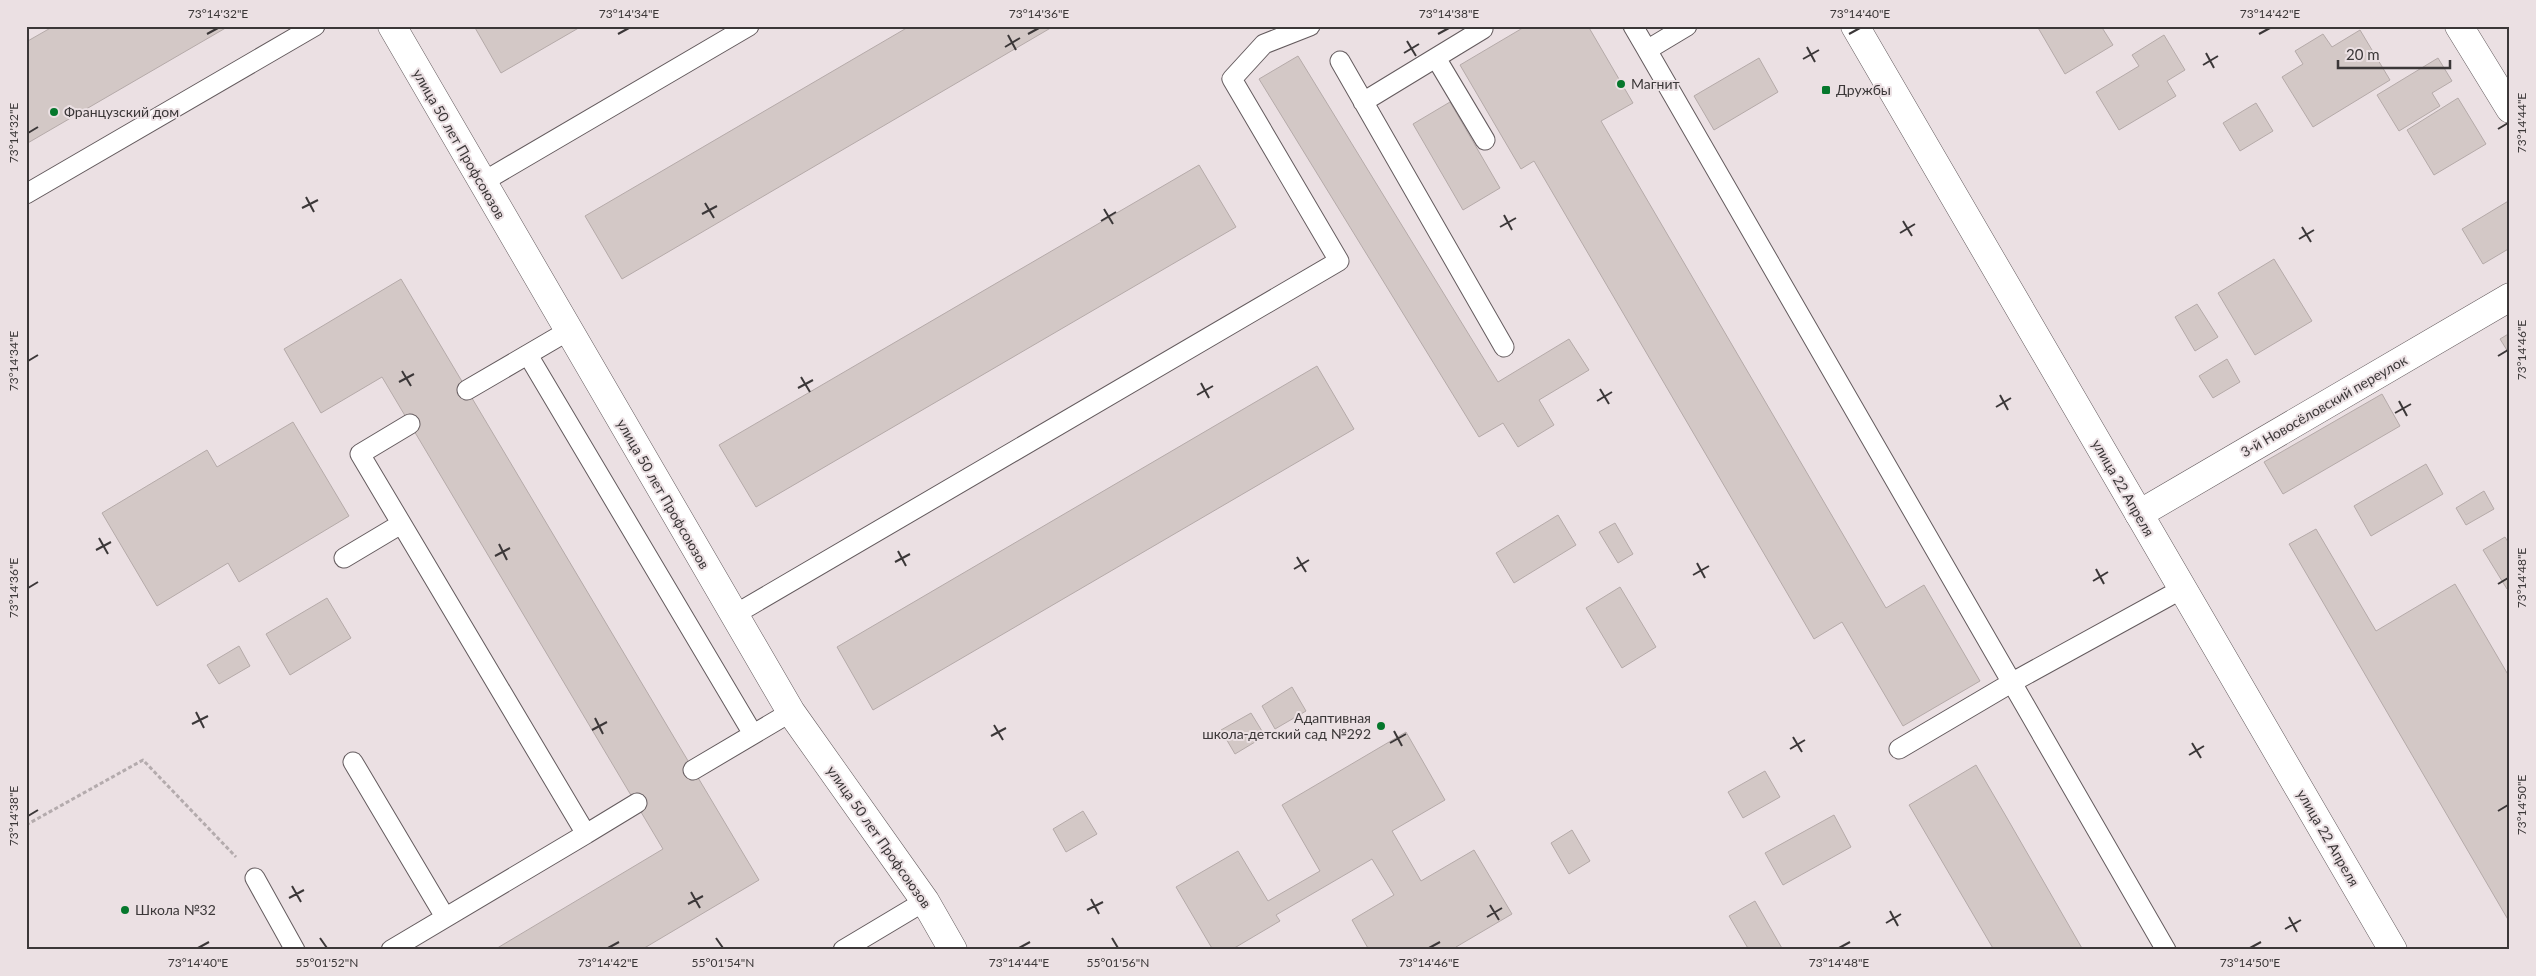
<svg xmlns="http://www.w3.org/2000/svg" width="2536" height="976" viewBox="0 0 2536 976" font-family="Lato,sans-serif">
	<rect width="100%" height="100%" fill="#ebe0e3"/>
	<!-- building -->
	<path fill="#d3c8c6" stroke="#b5aaa9" d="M 54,26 L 229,26 L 26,144 L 26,42 Z
		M 474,26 L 582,26 L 501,73 Z
		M 910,26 L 1054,26 L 622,279 L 585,216 Z
		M 1526,26 L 1588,26 L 1633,103 L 1601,121 L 1886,608 L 1924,585 L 1980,681 L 1903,726 L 1842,622 L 1814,639 L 1534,161 L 1521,169 L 1460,65 Z
		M 2037,26 L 2101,26 L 2113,45 L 2065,74 Z
		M 2360,30 L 2390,80 L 2313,127 L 2282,77 L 2303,64 L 2295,51 L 2323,34 L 2332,47 Z
		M 2164,35 L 2185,70 L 2167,81 L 2176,96 L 2119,130 L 2096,92 L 2139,66 L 2132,55 Z
		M 1298,56 L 1498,382 L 1569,339 L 1589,370 L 1539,400 L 1554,425 L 1518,447 L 1503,423 L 1479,437 L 1259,79 Z
		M 1759,58 L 1778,92 L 1714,130 L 1694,96 Z
		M 2438,58 L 2452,81 L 2432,93 L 2440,106 L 2399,131 L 2377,95 Z
		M 2458,98 L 2486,144 L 2434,175 L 2407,130 Z
		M 1450,102 L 1500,188 L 1463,210 L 1413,124 Z
		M 2256,103 L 2273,131 L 2240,151 L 2223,123 Z
		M 1199,165 L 1236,227 L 756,507 L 719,445 Z
		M 2510,200 L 2510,248 L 2483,264 L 2462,229 Z
		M 2274,259 L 2312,321 L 2255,355 L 2218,293 Z
		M 401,279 L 759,880 L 641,950 L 494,950 L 663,849 L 382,377 L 321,413 L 284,349 Z
		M 2197,304 L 2218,337 L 2195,351 L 2175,317 Z
		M 2510,333 L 2510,355 L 2500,339 Z
		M 2227,359 L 2240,382 L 2213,398 L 2199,376 Z
		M 1317,366 L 1354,429 L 873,710 L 837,647 Z
		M 2382,394 L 2400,426 L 2283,494 L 2264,462 Z
		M 293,422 L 349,516 L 239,582 L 228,563 L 157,606 L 102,513 L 207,450 L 217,467 Z
		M 2426,464 L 2443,494 L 2371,536 L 2354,506 Z
		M 2484,491 L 2494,509 L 2466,525 L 2456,508 Z
		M 1558,515 L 1576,545 L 1514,583 L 1496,553 Z
		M 1615,523 L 1633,554 L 1618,563 L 1599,532 Z
		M 2316,529 L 2376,631 L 2455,584 L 2510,678 L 2510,923 L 2289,544 Z
		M 2505,537 L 2510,545 L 2510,588 L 2507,589 L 2483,550 Z
		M 1620,587 L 1656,647 L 1622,668 L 1586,608 Z
		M 327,598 L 351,638 L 290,675 L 266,634 Z
		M 239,646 L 250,666 L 219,684 L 207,665 Z
		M 1292,687 L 1306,711 L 1275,729 L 1262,706 Z
		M 1251,713 L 1265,736 L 1235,754 L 1221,730 Z
		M 1406,732 L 1445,800 L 1392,831 L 1421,881 L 1474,850 L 1512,914 L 1456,947 L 1458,950 L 1369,950 L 1352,920 L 1394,895 L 1372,859 L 1276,915 L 1280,921 L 1231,950 L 1213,950 L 1176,887 L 1238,851 L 1268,901 L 1320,871 L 1282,805 Z
		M 1976,765 L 2007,818 L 2083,950 L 1994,950 L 1909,805 Z
		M 1765,771 L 1780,797 L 1743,818 L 1728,792 Z
		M 1083,811 L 1097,834 L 1066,852 L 1053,829 Z
		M 1834,815 L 1851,847 L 1783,885 L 1765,853 Z
		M 1572,830 L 1590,861 L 1569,874 L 1551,843 Z
		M 1755,901 L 1783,950 L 1749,950 L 1729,916 Z"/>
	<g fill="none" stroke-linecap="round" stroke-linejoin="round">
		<!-- service casing -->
		<g stroke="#645b5e" stroke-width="21">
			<path id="service" d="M 1633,26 L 1647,50 L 1687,26
				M 1647,50 L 2166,950
				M 1436,58 L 1485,140
				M 1340,61 L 1504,347
				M 1363,102 L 1483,29
				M 481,183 L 749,26
				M 26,194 L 315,26
				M 528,355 L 753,734
				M 467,390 L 568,331
				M 410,424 L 360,454 L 586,834 L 637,803
				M 344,558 L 401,524
				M 734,615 L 1339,261 L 1232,79 L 1264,44 L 1310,26
				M 1899,749 L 2011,683 L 2182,589
				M 353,762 L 445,917
				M 693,770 L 791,712
				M 255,878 L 295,950
				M 391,950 L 586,834
				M 843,950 L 925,901"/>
		</g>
		<!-- minor casing -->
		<g stroke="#645b5e" stroke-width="29">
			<path id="minor" d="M 392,26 L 791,712 L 925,901 L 953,950
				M 2459,26 L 2510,109
				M 2139,514 L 2510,297"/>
		</g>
		<!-- secondary casing -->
		<g stroke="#645b5e" stroke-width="29">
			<path id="secondary" d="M 1855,26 L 2393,950"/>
		</g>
		<!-- path -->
		<path stroke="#b4abad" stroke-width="3" stroke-dasharray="4 2.5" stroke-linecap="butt" d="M 26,825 L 143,760 L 236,857"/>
		<!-- service -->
		<use href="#service" stroke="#fff" stroke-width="19"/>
		<!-- minor -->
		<use href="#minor" stroke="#fff" stroke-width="28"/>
		<!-- secondary -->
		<use href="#secondary" stroke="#fff" stroke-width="28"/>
	</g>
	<!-- ticks -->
	<path fill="none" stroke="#3b3738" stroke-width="2" d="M 207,34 L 218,28M 618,34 L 629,28M 1028,34 L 1039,28M 1438,34 L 1449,28M 1849,34 L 1860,28M 2259,34 L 2270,28M 1008,35 L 1016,50M 1407,41 L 1416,56M 1005,47 L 1020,38M 1807,47 L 1815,62M 1404,53 L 1419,44M 2206,53 L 2214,68M 1803,59 L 1819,50M 2203,65 L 2218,56M 2498,129 L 2508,123M 28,133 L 38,127M 306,197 L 314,212M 705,203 L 714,218M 302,208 L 318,200M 1104,209 L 1113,224M 702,214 L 717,206M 1504,215 L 1512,230M 1101,221 L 1116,212M 1903,221 L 1912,236M 1500,227 L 1516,218M 2302,227 L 2311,242M 1900,233 L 1915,224M 2299,239 L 2314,230M 2498,356 L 2508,350M 28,361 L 38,355M 402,371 L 411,386M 801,377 L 810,392M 399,382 L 414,374M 1201,383 L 1209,398M 798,388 L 813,380M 1600,389 L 1609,404M 1197,395 L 1213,386M 2000,395 L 2008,410M 1597,401 L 1612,392M 2399,401 L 2407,416M 1996,407 L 2011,398M 2395,413 L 2411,404M 99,538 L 108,554M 499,544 L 507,560M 96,550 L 111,542M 898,551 L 906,566M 495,556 L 510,548M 1297,557 L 1306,572M 895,562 L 910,554M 1697,563 L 1705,578M 1294,569 L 1309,560M 2096,569 L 2104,584M 1693,575 L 1709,566M 2093,581 L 2108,572M 2498,584 L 2508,578M 28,588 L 38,582M 196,712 L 204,728M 595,718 L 603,734M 192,724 L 208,716M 994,725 L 1003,740M 592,730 L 607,722M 1394,731 L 1402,746M 991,736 L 1006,728M 1793,737 L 1802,752M 1390,743 L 1406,734M 2192,743 L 2201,758M 1790,749 L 1805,740M 2189,755 L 2204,746M 2498,811 L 2508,805M 28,816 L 38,810M 292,886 L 301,902M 691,892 L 700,908M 289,898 L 304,890M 1091,899 L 1099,914M 688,904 L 703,896M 1490,905 L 1499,920M 1087,910 L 1103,902M 1890,911 L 1898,926M 1487,917 L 1502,908M 2289,917 L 2297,932M 1886,923 L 1901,914M 2285,929 L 2301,920M 320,938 L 327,948M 716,938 L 723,948M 1112,938 L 1118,948M 198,948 L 209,942M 608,948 L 619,942M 1019,948 L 1030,942M 1429,948 L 1440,942M 1839,948 L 1850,942M 2250,948 L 2261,942"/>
	<!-- markers -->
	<g fill="#05772c" stroke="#ebe0e3" stroke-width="2">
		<circle cx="1621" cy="84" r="5"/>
		<rect x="1821" y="85" width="10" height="10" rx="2.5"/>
		<circle cx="54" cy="112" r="5"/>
		<circle cx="1381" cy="726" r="5"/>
		<circle cx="125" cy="910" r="5"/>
	</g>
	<g text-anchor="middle" stroke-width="4" stroke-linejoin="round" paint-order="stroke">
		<!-- poi labels -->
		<g font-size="14" fill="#3b3738" stroke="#ebe0e3" text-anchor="start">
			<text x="1631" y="89">Магнит</text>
			<text x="1836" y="95">Дружбы</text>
			<text x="64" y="117">Французский дом</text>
			<text x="1371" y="723" text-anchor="end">Адаптивная<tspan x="1371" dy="16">школа-детский сад №292</tspan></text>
			<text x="135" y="915">Школа №32</text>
		</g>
		<!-- street labels -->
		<g font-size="14" fill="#3b3738" stroke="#ebe0e3">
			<text transform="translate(459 144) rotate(60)" y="5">улица 50 лет Профсоюзов</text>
			<text transform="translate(2324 406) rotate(-30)" y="5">3-й Новосёловский переулок</text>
			<text transform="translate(2123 488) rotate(60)" y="5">улица 22 Апреля</text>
			<text transform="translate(663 494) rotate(60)" y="5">улица 50 лет Профсоюзов</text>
			<text transform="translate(879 837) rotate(55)" y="5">улица 50 лет Профсоюзов</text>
			<text transform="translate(2328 838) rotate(60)" y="5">улица 22 Апреля</text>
		</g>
	</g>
	<!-- border -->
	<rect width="2536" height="976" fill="none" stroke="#ebe0e3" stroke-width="55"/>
	<!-- scale -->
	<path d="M2338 60v8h112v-8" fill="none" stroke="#3b3738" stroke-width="2.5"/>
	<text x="2346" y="60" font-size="15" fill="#3b3738" stroke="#ebe0e3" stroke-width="4" paint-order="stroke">20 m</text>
	<rect x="28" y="28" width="2480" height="920" fill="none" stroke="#3b3738" stroke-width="2"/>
	<g font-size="12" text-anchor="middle" fill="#3b3738">
		<text x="218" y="18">73°14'32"E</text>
		<text x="629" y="18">73°14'34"E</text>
		<text x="1039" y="18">73°14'36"E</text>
		<text x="1449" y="18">73°14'38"E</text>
		<text x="1860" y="18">73°14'40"E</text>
		<text x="2270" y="18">73°14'42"E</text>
		<text transform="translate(2522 123) rotate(-90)" y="4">73°14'44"E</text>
		<text transform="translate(14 133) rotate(-90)" y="4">73°14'32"E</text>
		<text transform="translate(2522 350) rotate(-90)" y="4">73°14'46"E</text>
		<text transform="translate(14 361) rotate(-90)" y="4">73°14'34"E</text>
		<text transform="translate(2522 578) rotate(-90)" y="4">73°14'48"E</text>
		<text transform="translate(14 588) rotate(-90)" y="4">73°14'36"E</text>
		<text transform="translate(2522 805) rotate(-90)" y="4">73°14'50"E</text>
		<text transform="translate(14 816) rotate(-90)" y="4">73°14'38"E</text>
		<text x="198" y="967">73°14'40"E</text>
		<text x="327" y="967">55°01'52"N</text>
		<text x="608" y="967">73°14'42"E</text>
		<text x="723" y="967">55°01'54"N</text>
		<text x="1019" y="967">73°14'44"E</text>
		<text x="1118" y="967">55°01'56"N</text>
		<text x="1429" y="967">73°14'46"E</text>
		<text x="1839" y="967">73°14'48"E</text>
		<text x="2250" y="967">73°14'50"E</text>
	</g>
</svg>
